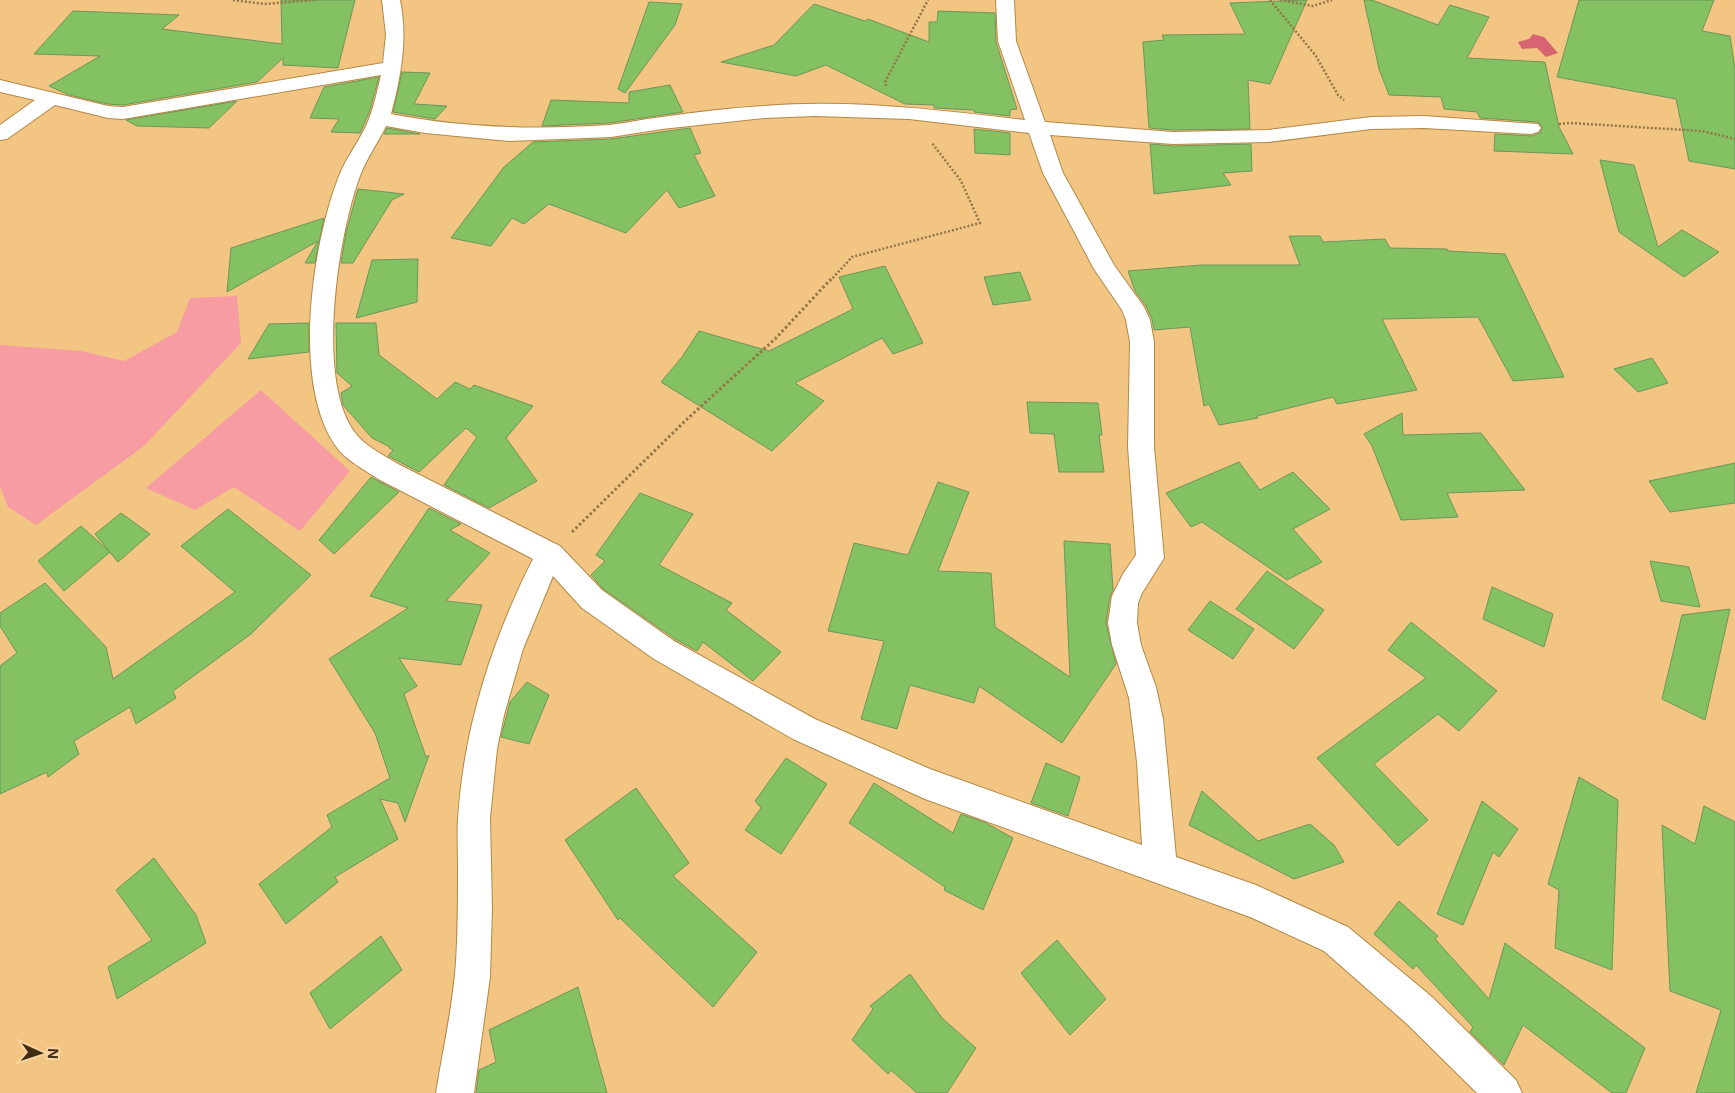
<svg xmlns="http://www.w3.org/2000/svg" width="1735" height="1093" viewBox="0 0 1735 1093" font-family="Inter,sans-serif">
	<rect width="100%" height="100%" fill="#f3c583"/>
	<!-- green -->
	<path fill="#f79ca2" d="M 237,296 L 241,343 L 144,446 L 36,525 L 8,507 L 0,486 L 0,345 L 81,351 L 124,361 L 177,332 L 190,298 Z
		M 261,390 L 350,471 L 300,531 L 234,487 L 195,510 L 146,488 Z"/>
	<!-- forest -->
	<path fill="#d76571" d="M 1533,34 L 1544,37 L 1558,53 L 1546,57 L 1537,48 L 1522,49 L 1518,42 L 1529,39 Z"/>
	<!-- building -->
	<path fill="#84c162" stroke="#6d9658" d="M 281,0 L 355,0 L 338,68 L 283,65 L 283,58 L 257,82 L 123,105 L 108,104 L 69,95 L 49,86 L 100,56 L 34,54 L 73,11 L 179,15 L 162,29 L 282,44 Z
		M 1307,0 L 1270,84 L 1248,80 L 1250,129 L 1173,130 L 1149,128 L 1143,42 L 1164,40 L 1162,35 L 1245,34 L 1230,3 Z
		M 1364,0 L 1372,0 L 1438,25 L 1450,5 L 1489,17 L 1467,58 L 1545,62 L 1559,127 L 1573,154 L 1494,151 L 1495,134 L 1532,136 L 1540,133 L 1542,127 L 1538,122 L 1480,118 L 1477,112 L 1444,109 L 1441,97 L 1389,95 L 1379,69 Z
		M 1579,0 L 1714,0 L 1702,31 L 1730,36 L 1735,69 L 1735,169 L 1689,161 L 1676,99 L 1557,77 Z
		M 649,2 L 682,4 L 675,25 L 625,93 L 618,89 Z
		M 814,4 L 865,21 L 868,19 L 929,42 L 929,22 L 937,22 L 938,11 L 995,13 L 996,42 L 1017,109 L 1010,110 L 1010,116 L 974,112 L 974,110 L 934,108 L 934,105 L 905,104 L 826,65 L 796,76 L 721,62 L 774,45 Z
		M 402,72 L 430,73 L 414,104 L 447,106 L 435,119 L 393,112 Z
		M 379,77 L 369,113 L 360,133 L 331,132 L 339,119 L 310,118 L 324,87 Z
		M 670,85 L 683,112 L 609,123 L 542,126 L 551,100 L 629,103 L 629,92 Z
		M 237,101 L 209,128 L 137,126 L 126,120 Z
		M 387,128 L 420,134 L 384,134 Z
		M 690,128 L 701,153 L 694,155 L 715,196 L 679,208 L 667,190 L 626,233 L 549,204 L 524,224 L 512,218 L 491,246 L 451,238 L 504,167 L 533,142 L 611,139 Z
		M 974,129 L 1010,133 L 1010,155 L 975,153 Z
		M 1150,144 L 1173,146 L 1251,144 L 1252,171 L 1223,173 L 1231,185 L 1154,194 Z
		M 1600,160 L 1634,165 L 1658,247 L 1682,230 L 1719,252 L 1684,277 L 1619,232 Z
		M 358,189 L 404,194 L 392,200 L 353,263 L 341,263 L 346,233 Z
		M 324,218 L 315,263 L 305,263 L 318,241 L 227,292 L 231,248 Z
		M 1289,236 L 1320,236 L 1323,242 L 1385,239 L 1390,248 L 1447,249 L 1448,251 L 1505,254 L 1564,377 L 1513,381 L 1478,317 L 1382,319 L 1417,390 L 1337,404 L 1333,397 L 1257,416 L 1258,418 L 1219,425 L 1209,404 L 1204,406 L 1190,327 L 1154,330 L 1152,319 L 1146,306 L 1135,291 L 1128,271 L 1201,265 L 1300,265 Z
		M 418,259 L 417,302 L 356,318 L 372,260 Z
		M 885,266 L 923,343 L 893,354 L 882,338 L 795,383 L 824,401 L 772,451 L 661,382 L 682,357 L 699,331 L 769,351 L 853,309 L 839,277 Z
		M 1020,272 L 1031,300 L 993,305 L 984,277 Z
		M 309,323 L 309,352 L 248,359 L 269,324 Z
		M 336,323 L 376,323 L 379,355 L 437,399 L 455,382 L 470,389 L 474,385 L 533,406 L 506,438 L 537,481 L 489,508 L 444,485 L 477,437 L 466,428 L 419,472 L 388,456 L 393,450 L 389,448 L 390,447 L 372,438 L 343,405 L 341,393 L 352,386 L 337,373 Z
		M 1652,358 L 1668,383 L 1638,392 L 1614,369 Z
		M 1027,402 L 1098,403 L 1102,435 L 1099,435 L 1104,472 L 1059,472 L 1054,434 L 1030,433 Z
		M 1402,413 L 1403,435 L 1481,433 L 1525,490 L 1447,493 L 1458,517 L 1401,520 L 1372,446 L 1364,434 Z
		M 1239,462 L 1260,490 L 1293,472 L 1330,509 L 1293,529 L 1322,562 L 1287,580 L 1202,522 L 1191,527 L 1166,493 Z
		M 1735,463 L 1735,503 L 1670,512 L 1649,481 Z
		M 371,477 L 399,492 L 334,554 L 319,540 Z
		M 938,482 L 969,492 L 938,571 L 991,573 L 995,627 L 1070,677 L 1064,541 L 1110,544 L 1113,590 L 1110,596 L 1106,623 L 1116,664 L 1062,743 L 979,686 L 974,703 L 910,685 L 897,729 L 861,719 L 884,641 L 828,631 L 854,543 L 908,555 Z
		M 640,493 L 693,514 L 659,565 L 732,603 L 726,610 L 781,652 L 753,681 L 703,642 L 697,651 L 675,639 L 603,589 L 591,575 L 605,561 L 596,555 Z
		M 429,508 L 461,524 L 450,530 L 490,553 L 446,601 L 482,605 L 461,665 L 399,658 L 417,686 L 404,694 L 426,757 L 429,755 L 405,822 L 398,803 L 380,799 L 398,839 L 335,877 L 338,882 L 286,924 L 259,884 L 332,827 L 327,815 L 390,778 L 375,733 L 329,659 L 408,608 L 370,596 Z
		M 228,509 L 311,575 L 251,634 L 173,691 L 176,698 L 136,724 L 130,707 L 74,741 L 79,754 L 48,777 L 47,772 L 0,794 L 0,666 L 17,653 L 0,626 L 0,613 L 45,583 L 106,647 L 113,679 L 235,592 L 181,546 Z
		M 121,513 L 150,534 L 118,562 L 95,534 Z
		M 81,526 L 110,552 L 64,591 L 38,561 Z
		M 1650,561 L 1689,567 L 1700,607 L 1661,601 Z
		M 1267,571 L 1324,610 L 1294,649 L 1236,609 Z
		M 1492,587 L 1553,614 L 1544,647 L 1483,619 Z
		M 1210,601 L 1254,629 L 1233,659 L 1188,630 Z
		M 1730,609 L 1705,720 L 1662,699 L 1682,615 Z
		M 1411,622 L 1497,691 L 1459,731 L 1438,714 L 1374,764 L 1428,820 L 1398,846 L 1317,758 L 1426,678 L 1388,650 Z
		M 527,682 L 549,695 L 529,744 L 501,737 L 510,702 Z
		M 786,758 L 827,784 L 781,854 L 745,830 L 761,808 L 755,801 Z
		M 1046,763 L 1080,777 L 1068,816 L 1031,803 Z
		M 1579,777 L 1618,800 L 1612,970 L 1555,948 L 1559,890 L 1548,884 Z
		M 874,783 L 953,833 L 961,814 L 986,823 L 1013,838 L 983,910 L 944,890 L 945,887 L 849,823 Z
		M 636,788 L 689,863 L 673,876 L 757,952 L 713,1007 L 620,918 L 618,920 L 565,840 Z
		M 1202,791 L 1258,841 L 1310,824 L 1334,845 L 1344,862 L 1294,879 L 1189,825 Z
		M 1482,801 L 1518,829 L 1499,857 L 1493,852 L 1463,925 L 1437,914 Z
		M 1704,806 L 1735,822 L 1735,1093 L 1696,1093 L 1721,1010 L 1670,991 L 1662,825 L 1695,844 Z
		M 154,858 L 196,915 L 206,943 L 117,999 L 108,967 L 152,940 L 116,890 Z
		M 1399,901 L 1438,936 L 1435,939 L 1489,999 L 1505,943 L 1645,1048 L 1626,1093 L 1612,1093 L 1523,1025 L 1504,1065 L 1470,1032 L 1473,1027 L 1416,965 L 1413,969 L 1374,934 Z
		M 381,936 L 402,970 L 330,1029 L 310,993 Z
		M 1057,940 L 1106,999 L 1070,1035 L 1021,973 Z
		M 910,974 L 942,1018 L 976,1048 L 947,1093 L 917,1093 L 891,1070 L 888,1074 L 852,1040 L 873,1009 L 870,1006 Z
		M 578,987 L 607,1093 L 476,1093 L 479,1070 L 496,1062 L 489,1030 Z"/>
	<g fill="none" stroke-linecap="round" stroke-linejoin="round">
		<!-- minor casing -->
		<g stroke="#b38846" stroke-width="2">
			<path id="minor" d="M 382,0 L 400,0 C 408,39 401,76 391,114 C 463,128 536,130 609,125 C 627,123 644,119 662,117 C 696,112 730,108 764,106 C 851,99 938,110 1025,120 L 998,41 L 996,0 L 1014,0 L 1016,41 L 1045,122 L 1173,132 L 1269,130 L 1371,117 L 1424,116 L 1538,124 L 1541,128 L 1538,132 L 1531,134 L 1424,128 L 1371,129 L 1269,142 L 1173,144 L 1050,135 L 1063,173 L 1114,265 L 1144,307 L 1150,320 L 1154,342 L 1154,447 L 1164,558 L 1142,593 L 1138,603 L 1137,623 L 1141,645 L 1156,687 L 1163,719 L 1176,857 L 1256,885 L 1348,927 L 1432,997 L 1516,1080 L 1522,1093 L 1477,1093 L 1406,1023 L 1324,951 L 1250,917 L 925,799 L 793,739 L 654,659 L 582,608 L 553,576 L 523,649 L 504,715 L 497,749 L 490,818 L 492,908 L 490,977 L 474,1093 L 436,1093 C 443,1049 453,1006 456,962 C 458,931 458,899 458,868 C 458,851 457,835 458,818 C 464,727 492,640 533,559 L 380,480 C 365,470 345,460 335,445 C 292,381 312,245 339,176 C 346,158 358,143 366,126 C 373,111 377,92 381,75 L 123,119 L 108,118 L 55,105 L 7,139 L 0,140 L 0,125 L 35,100 L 0,92 L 0,80 L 108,106 L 123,107 L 383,63 L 386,35 ZM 815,116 L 909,119 L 1029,133 L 1043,173 L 1094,269 L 1122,310 L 1126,320 L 1130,342 L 1128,447 L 1136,555 L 1123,574 L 1112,596 L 1108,623 L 1112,645 L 1129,698 L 1137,762 L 1142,845 L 930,769 L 815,719 L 674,641 L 602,590 L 560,546 L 398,464 C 383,455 363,445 353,430 C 316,376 338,235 360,176 C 366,159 378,143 386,126 L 425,133 L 509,141 L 611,137 L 662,129 L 764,118 Z"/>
		</g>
		<!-- path-far1 -->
		<path stroke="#947548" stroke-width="2.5" stroke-dasharray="2 2" stroke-linecap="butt" d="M 233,0 L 264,4 L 315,0
			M 1270,0 L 1316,56 L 1338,95 L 1344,100
			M 1280,0 L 1313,6 L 1332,0
			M 886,86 L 885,82 L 928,0
			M 1559,124 L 1570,123 L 1702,131 L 1735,139
			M 830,281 L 852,257 L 980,223 L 961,181 L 932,143"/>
		<!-- path -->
		<path stroke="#947548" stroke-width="3" stroke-dasharray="2.5 2.5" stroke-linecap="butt" d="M 572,532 L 685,421 L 776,338 L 831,279"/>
		<!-- minor -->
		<use href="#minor" fill="#fff" fill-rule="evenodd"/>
	</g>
	<!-- north arrow -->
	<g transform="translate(40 1053) rotate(93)" stroke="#fad4a0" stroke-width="4" paint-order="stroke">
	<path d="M0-4L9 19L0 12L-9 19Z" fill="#402e13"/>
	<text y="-8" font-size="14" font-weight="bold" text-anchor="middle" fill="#402e13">N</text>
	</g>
</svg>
